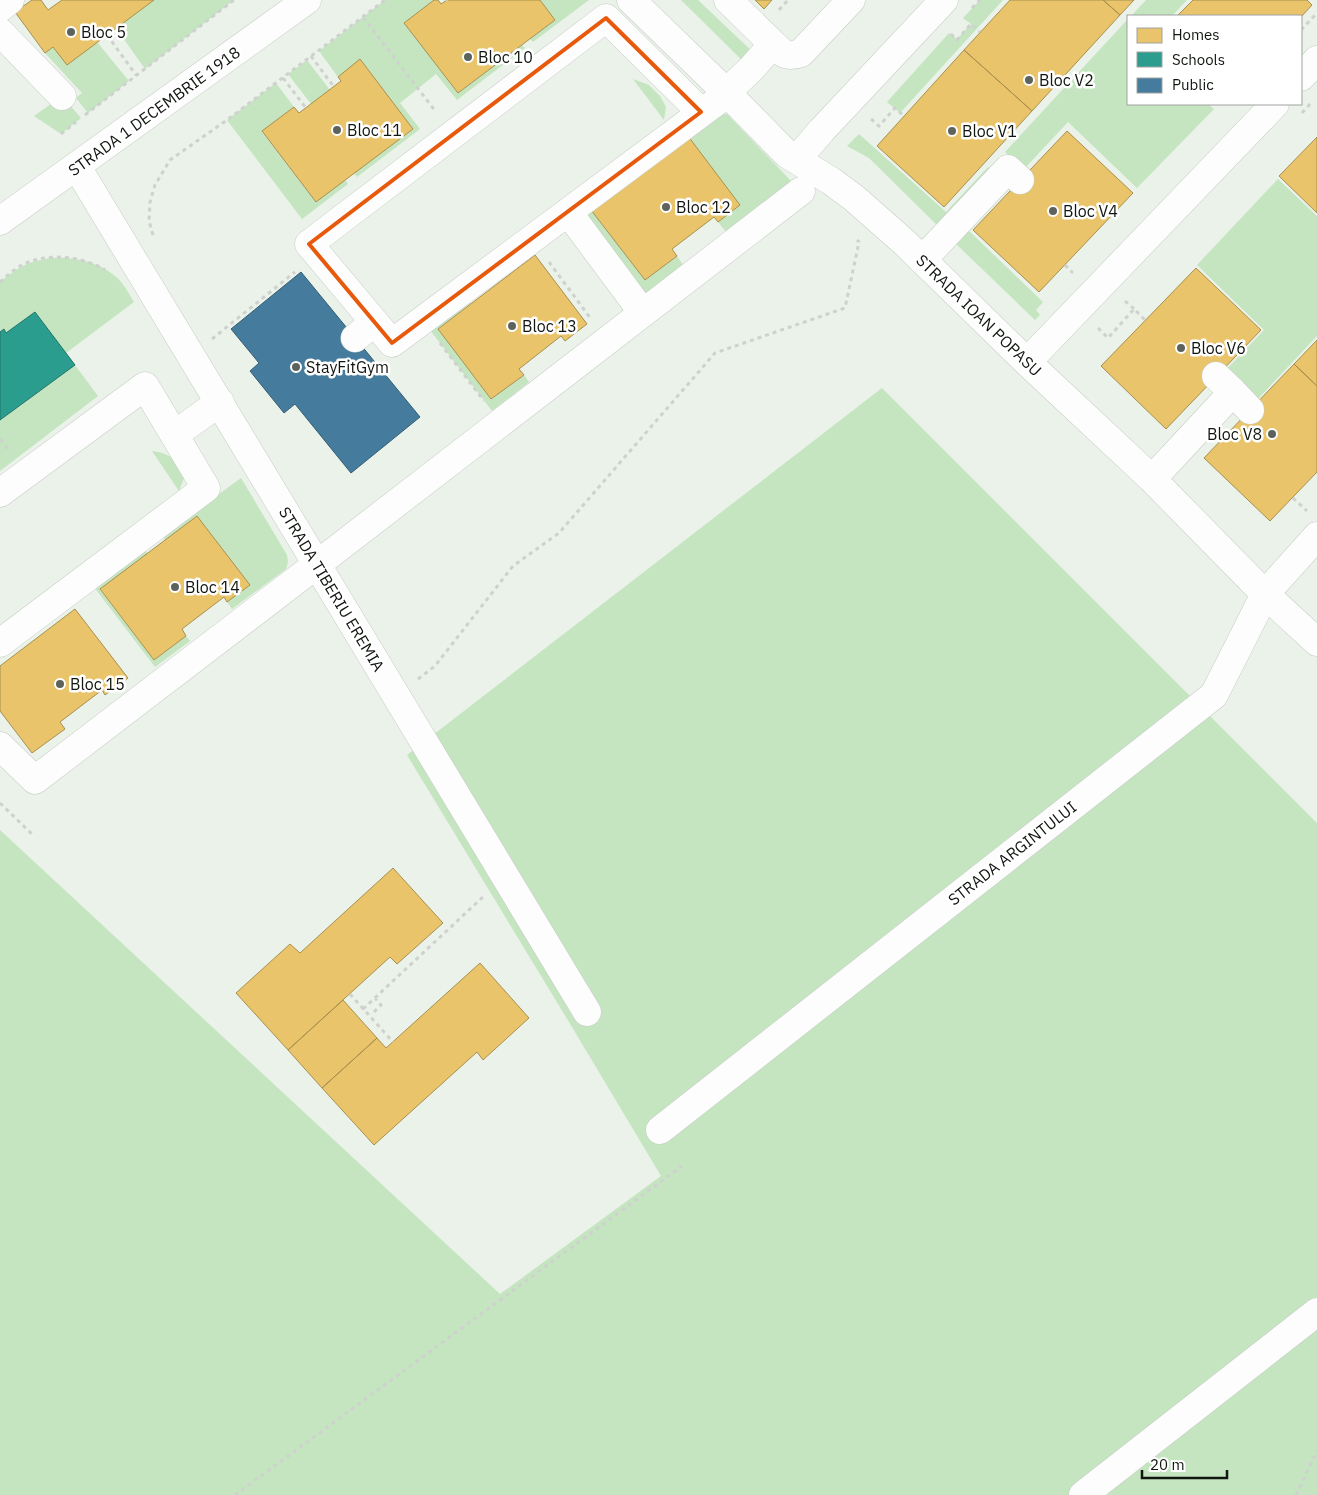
<svg xmlns="http://www.w3.org/2000/svg" width="1317" height="1495" viewBox="0 0 1317 1495" font-family="'IBM Plex Sans',sans-serif">
	<rect width="100%" height="100%" fill="#eaf2e9"/>
	<!-- green -->
	<path fill="#c4e5c0" d="M 154,0 L 234,0 L 145,69 L 116,28 Z
		M 385,0 L 434,0 L 404,23 L 458,93 L 522,45 L 525,48 L 457,100 L 436,74 L 400,103 L 420,129 L 357,177 L 354,173 L 413,129 L 361,60 L 338,77 L 319,51 Z
		M 540,0 L 589,0 L 533,42 L 530,39 L 555,20 Z
		M 681,0 L 698,0 L 756,55 L 751,69 Z
		M 980,0 L 1003,0 L 900,113 L 887,102 L 949,33 L 957,39 L 971,24 L 963,18 Z
		M 1146,0 L 1187,0 L 1172,16 L 1131,16 Z
		M 1128,19 L 1128,104 L 1208,104 L 1214,109 L 1137,188 L 1068,122 L 1024,169 L 1005,152 Z
		M 97,42 L 129,81 L 88,113 L 76,98 L 82,93 L 45,53 L 53,47 Z
		M 307,60 L 330,90 L 311,104 L 288,74 Z
		M 633,79 L 649,85 L 660,96 L 666,107 L 664,120 Z
		M 276,83 L 294,107 L 262,132 L 316,202 L 345,180 L 348,184 L 302,219 L 227,120 Z
		M 62,96 L 81,118 L 61,134 L 34,116 Z
		M 727,114 L 792,182 L 726,232 L 718,222 L 740,205 L 688,136 L 710,115 Z
		M 859,134 L 946,212 L 988,167 L 992,172 L 940,228 L 869,158 L 847,146 Z
		M 1278,179 L 1317,216 L 1317,336 L 1256,401 L 1224,372 L 1264,330 L 1197,265 Z
		M 1006,186 L 1009,189 L 969,231 L 1043,302 L 1036,310 L 1040,315 L 1035,320 L 953,241 Z
		M 584,210 L 591,210 L 645,280 L 677,256 L 683,265 L 646,293 Z
		M 51,258 C 73,257 97,261 115,276 C 123,282 129,294 134,302 L 66,353 L 35,312 L 6,333 L 4,329 L 0,332 L 0,282 C 19,267 26,262 51,258 Z
		M 469,300 L 471,303 L 438,329 L 491,399 L 524,375 L 529,382 L 492,411 L 430,330 Z
		M 75,365 L 98,396 L 0,471 L 0,420 Z
		M 882,388 L 1317,823 L 1317,1495 L 0,1495 L 0,830 L 500,1294 L 661,1176 L 572,1027 L 407,755 Z
		M 152,451 C 173,454 175,460 184,478 L 179,491 Z
		M 241,478 L 287,555 L 288,562 L 286,569 L 232,609 L 227,602 L 250,585 L 197,516 L 165,540 L 162,536 Z
		M 145,550 L 148,554 L 100,590 L 154,660 L 186,636 L 190,641 L 155,667 L 94,587 Z"/>
	<!-- homes -->
	<path fill="#e9c46a" stroke="#a8904f" d="M 32,0 L 41,0 L 48,10 L 62,0 L 154,0 L 67,65 L 53,47 L 45,53 L 15,12 Z
		M 434,0 L 438,0 L 441,4 L 447,0 L 540,0 L 555,20 L 458,93 L 404,23 Z
		M 755,0 L 772,0 L 764,9 Z
		M 1010,0 L 1103,0 L 1120,15 L 1032,111 L 964,50 Z
		M 1103,0 L 1134,0 L 1120,15 Z
		M 1193,0 L 1307,0 L 1312,5 L 1301,17 L 1177,16 Z
		M 964,50 L 1032,111 L 944,207 L 877,146 Z
		M 360,59 L 413,129 L 316,202 L 262,131 L 294,107 L 299,113 L 341,81 L 338,77 Z
		M 1067,131 L 1133,193 L 1039,292 L 973,230 Z
		M 688,136 L 740,205 L 718,222 L 714,217 L 672,249 L 677,256 L 645,280 L 591,210 Z
		M 1317,137 L 1317,213 L 1279,176 Z
		M 535,255 L 587,324 L 565,341 L 561,336 L 519,369 L 524,375 L 491,399 L 438,329 Z
		M 1196,268 L 1261,330 L 1166,429 L 1101,366 Z
		M 1317,340 L 1317,386 L 1294,364 Z
		M 1294,364 L 1317,386 L 1317,472 L 1270,521 L 1204,458 Z
		M 197,516 L 250,585 L 227,602 L 224,597 L 182,629 L 186,636 L 154,660 L 100,589 Z
		M 75,609 L 128,678 L 105,695 L 102,690 L 60,722 L 65,729 L 32,753 L 0,711 L 0,666 Z
		M 393,868 L 443,923 L 397,964 L 390,957 L 288,1050 L 236,993 L 290,944 L 300,953 Z
		M 480,963 L 529,1018 L 483,1060 L 477,1052 L 374,1145 L 322,1088 L 377,1038 L 386,1048 Z
		M 343,1000 L 377,1038 L 322,1088 L 288,1050 Z"/>
	<!-- schools -->
	<path fill="#2a9d8f" stroke="#227469" d="M 35,312 L 75,365 L 0,420 L 0,332 L 4,329 L 6,333 Z"/>
	<!-- public -->
	<path fill="#457b9d" stroke="#355d73" d="M 301,272 L 420,417 L 351,473 L 295,404 L 284,413 L 250,371 L 259,363 L 231,329 Z"/>
	<g fill="none" stroke-linecap="round" stroke-linejoin="round">
		<!-- minor casing -->
		<g stroke="#c7cdc6" stroke-width="29">
			<path id="minor" d="M 631,0 L 726,92 L 787,154 L 831,181 L 854,198 L 904,242 L 1027,362 L 1152,479 L 1265,594 L 1317,642
				M 728,0 L 773,44
				M 0,8 L 10,0
				M 0,32 L 62,96
				M 1301,77 L 1317,60
				M 701,112 L 606,18 L 309,244 L 392,343 L 716,102 L 751,69 L 773,44 C 783,54 787,58 801,53 L 851,0
				M 797,159 L 822,130 L 944,0
				M 77,167 L 587,1012
				M 568,212 L 643,313
				M 0,221 L 307,0
				M 922,260 L 1008,169 L 1020,180
				M 355,338 L 374,322
				M 1027,362 L 1275,104
				M 1216,376 L 1233,392
				M 174,435 L 220,402
				M 1152,479 L 1233,392 L 1250,410
				M 0,493 L 145,386 L 206,488 L 0,643
				M 0,746 L 35,780 L 337,549 L 801,191
				M 660,1130 L 1214,695 L 1265,594 L 1317,536
				M 1083,1495 L 1317,1312"/>
		</g>
		<!-- path -->
		<path stroke="#cfd1cf" stroke-width="3" stroke-dasharray="4 4" stroke-linecap="butt" d="M 446,0 L 446,1
			M 972,8 L 980,0
			M 779,10 L 788,0
			M 363,17 L 436,112
			M 1301,30 L 1317,13
			M 951,34 L 957,40 L 971,24 L 980,32
			M 107,35 L 136,75
			M 311,56 L 334,87
			M 283,78 L 306,108
			M 1302,113 L 1311,103
			M 85,115 L 234,0
			M 871,119 L 879,126 L 895,108 L 904,116
			M 61,134 L 76,122
			M 153,235 L 149,221 L 150,202 L 155,185 L 170,160 L 227,120 L 385,0
			M 549,262 L 591,319
			M 1065,265 L 1072,272 L 1071,273
			M 0,282 C 7,276 14,269 22,265 C 47,252 82,256 105,270
			M 1125,301 L 1134,309
			M 1098,328 L 1108,338 L 1134,309 L 1145,320
			M 212,339 L 295,272
			M 440,343 L 484,401
			M 0,439 L 10,452
			M 1293,498 L 1307,511
			M 418,679 L 435,666 L 513,566 L 559,533 L 715,353 L 845,308 L 859,242 L 857,240
			M 0,803 L 34,836
			M 350,994 L 393,1042
			M 363,1009 L 485,895
			M 374,1012 L 381,1005 L 375,998
			M 235,1495 L 682,1166
			M 1296,1495 L 1317,1451"/>
		<!-- minor -->
		<use href="#minor" stroke="#fcfdfc" stroke-width="28"/>
	</g>
	<!-- marked area -->
	<path fill="none" stroke="#e8590c" stroke-width="4" stroke-linejoin="round" d="M 606,18 L 701,112 L 392,343 L 309,244 Z"/>
	<!-- markers -->
	<g fill="#5d635c" stroke="#fff" stroke-width="2">
		<circle cx="71" cy="32" r="5"/>
		<circle cx="468" cy="57" r="5"/>
		<circle cx="1029" cy="80" r="5"/>
		<circle cx="337" cy="130" r="5"/>
		<circle cx="952" cy="131" r="5"/>
		<circle cx="666" cy="207" r="5"/>
		<circle cx="1053" cy="211" r="5"/>
		<circle cx="512" cy="326" r="5"/>
		<circle cx="1181" cy="348" r="5"/>
		<circle cx="296" cy="367" r="5"/>
		<circle cx="1272" cy="434" r="5"/>
		<circle cx="175" cy="587" r="5"/>
		<circle cx="60" cy="684" r="5"/>
	</g>
	<g text-anchor="middle" stroke-width="5" stroke-linejoin="round" paint-order="stroke">
		<!-- poi labels -->
		<g font-size="16" fill="#111610" stroke="#fff" text-anchor="start">
			<text x="81" y="38">Bloc 5</text>
			<text x="478" y="63">Bloc 10</text>
			<text x="1039" y="86">Bloc V2</text>
			<text x="347" y="136">Bloc 11</text>
			<text x="962" y="137">Bloc V1</text>
			<text x="676" y="213">Bloc 12</text>
			<text x="1063" y="217">Bloc V4</text>
			<text x="522" y="332">Bloc 13</text>
			<text x="1191" y="354">Bloc V6</text>
			<text x="306" y="373">StayFitGym</text>
			<text x="1262" y="440" text-anchor="end">Bloc V8</text>
			<text x="185" y="593">Bloc 14</text>
			<text x="70" y="690">Bloc 15</text>
		</g>
		<!-- street labels -->
		<g font-size="16" fill="#111610" stroke="#fff">
			<text transform="translate(154 111) rotate(-36)" y="6">STRADA 1 DECEMBRIE 1918</text>
			<text transform="translate(979 315) rotate(44)" y="6">STRADA IOAN POPASU</text>
			<text transform="translate(332 589) rotate(59)" y="6">STRADA TIBERIU EREMIA</text>
			<text transform="translate(1012 853) rotate(-38)" y="6">STRADA ARGINTULUI</text>
		</g>
	</g>
	<!-- legend -->
	<rect x="1127" y="15" width="175" height="90" fill="#ffffff" stroke="#a0a29f"/>
	<rect x="1137" y="28" width="25" height="15" fill="#e9c46a" stroke="#a0a29f"/>
	<text x="1172" y="40" font-size="15" fill="#111610">Homes</text>
	<rect x="1137" y="52" width="25" height="15" fill="#2a9d8f" stroke="#a0a29f"/>
	<text x="1172" y="65" font-size="15" fill="#111610">Schools</text>
	<rect x="1137" y="78" width="25" height="15" fill="#457b9d" stroke="#a0a29f"/>
	<text x="1172" y="90" font-size="15" fill="#111610">Public</text>
	<!-- scale -->
	<path d="M1142 1470v8h85v-8" fill="none" stroke="#111610" stroke-width="2.5"/>
	<text x="1150" y="1470" font-size="15" fill="#111610" stroke="#ffffff" stroke-width="4" paint-order="stroke">20 m</text>
</svg>
